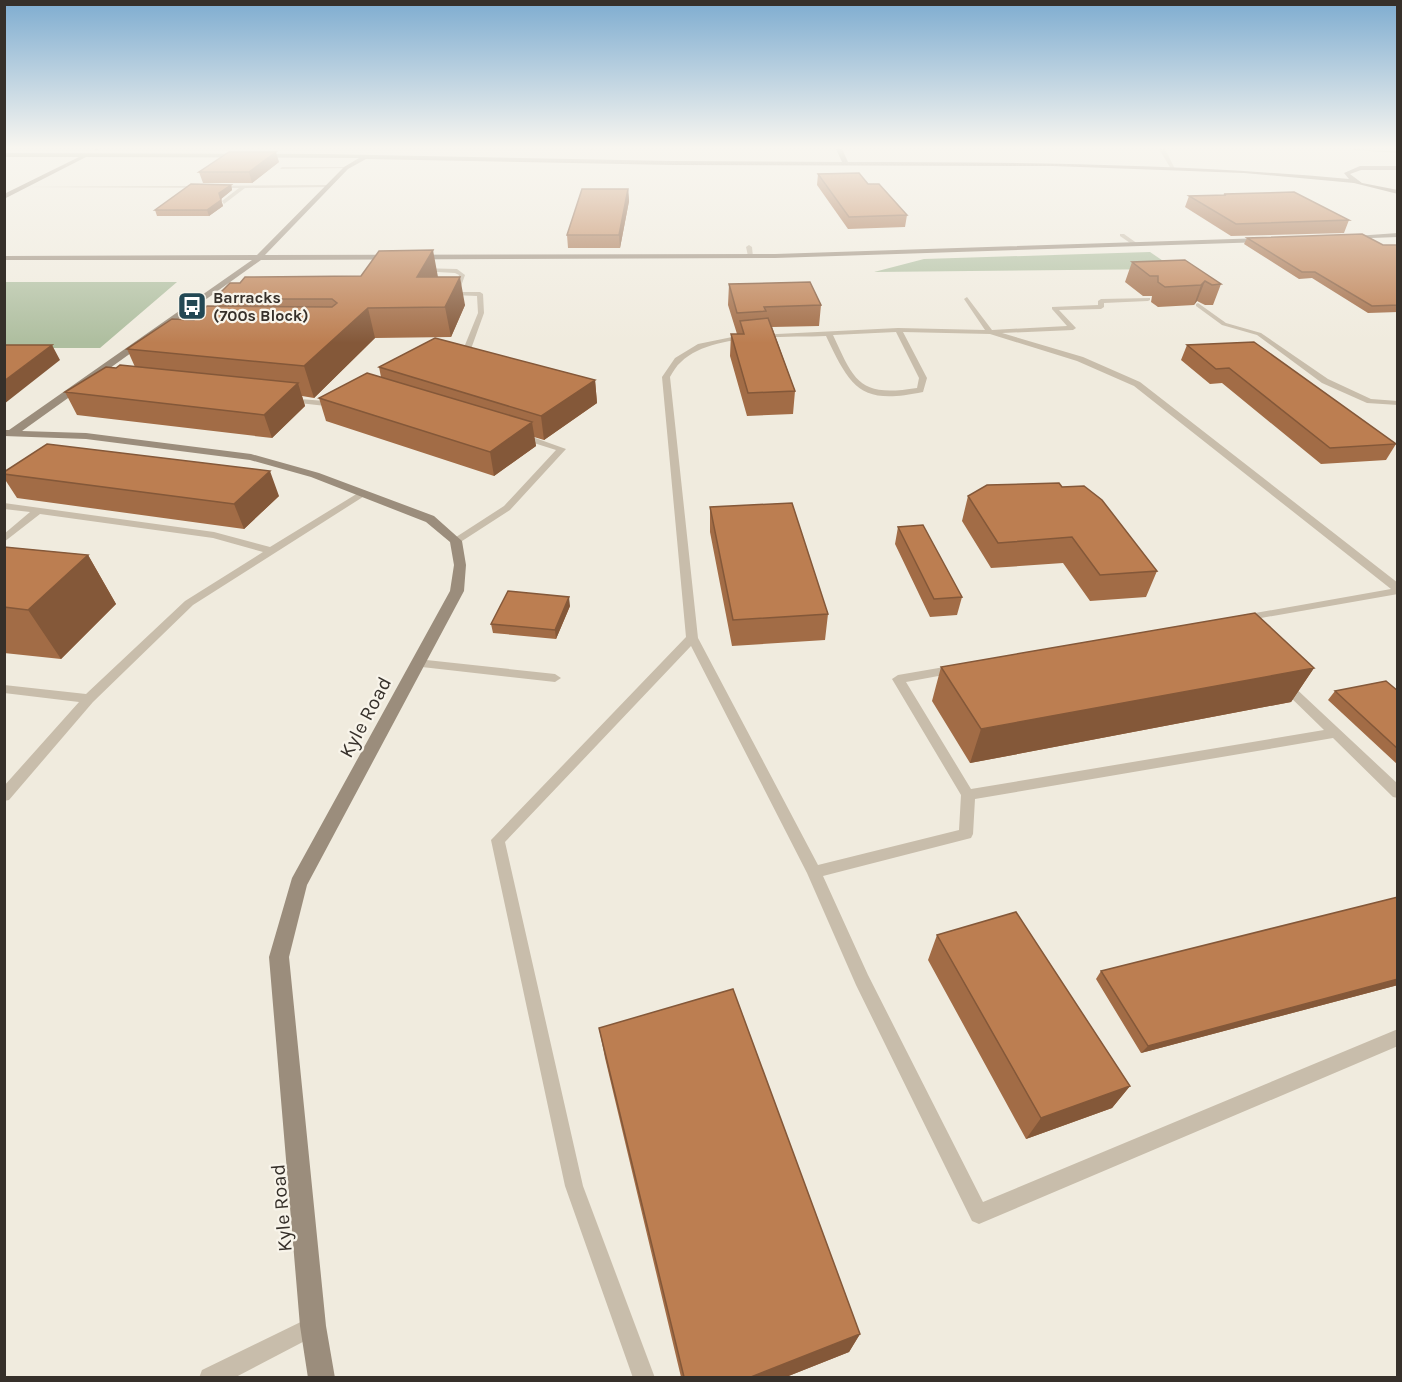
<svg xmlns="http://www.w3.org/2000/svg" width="1402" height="1382" viewBox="0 0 1402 1382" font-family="Karla,sans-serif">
	<rect width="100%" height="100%" fill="#f0ebde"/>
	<!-- green -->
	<path fill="#aebe9f" d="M 1150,252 L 1175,269 L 874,272 L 924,259 Z
		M 5,282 L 177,282 L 100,348 L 5,348 Z"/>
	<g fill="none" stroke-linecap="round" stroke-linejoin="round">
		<!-- lane -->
		<path fill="#c8bdab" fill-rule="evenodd" d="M 100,149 L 96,151 L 94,150 L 94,149 Z
			M 589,149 L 594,149 L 592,150 Z
			M 1352,149 L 1398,151 L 1398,153 L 1354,150 Z
			M 282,167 L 346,167 L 348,168 L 280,169 Z
			M 329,185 L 331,187 L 245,188 L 224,204 L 222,201 L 239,188 L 23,187 Z
			M 1120,234 L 1124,234 L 1138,244 L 1133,245 L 1120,236 Z
			M 749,245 L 752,247 L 753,257 L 748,256 L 746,247 Z
			M 418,268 L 457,269 L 465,275 L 459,292 L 480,292 L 483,294 L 484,313 L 471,349 L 453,352 L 449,350 L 465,345 L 478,313 L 477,296 L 453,295 L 459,275 L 455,273 L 420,271 Z
			M 967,297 L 992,330 L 1067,326 L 1052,309 L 1052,307 L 1098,305 L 1098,301 L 1101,299 L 1150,298 L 1150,300 L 1148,301 L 1104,303 L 1104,307 L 1101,309 L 1059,310 L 1076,328 L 1073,330 L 1002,333 L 1083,357 L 1140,382 L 1398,583 L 1398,594 L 1244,621 L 1240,620 L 1239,618 L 1244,615 L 1391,589 L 1134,386 L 1077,361 L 990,334 L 903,332 L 927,378 L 923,392 C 861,405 851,389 826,336 C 785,338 712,332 681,362 C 676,366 673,372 670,377 L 698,638 L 818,865 L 959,830 L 961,795 L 892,679 L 898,675 L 956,665 L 960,666 L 962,669 L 960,672 L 906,682 L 971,789 L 1324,730 L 1282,689 L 1280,686 L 1282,683 L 1290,683 L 1398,784 L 1398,798 L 1393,797 L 1333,738 L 975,799 L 973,834 L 971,838 L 823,876 L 868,975 L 983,1202 L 1398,1029 L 1398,1046 L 979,1224 L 972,1221 L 856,985 L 807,873 L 691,646 L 505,842 L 583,1186 L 655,1378 L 633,1378 L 565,1186 L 491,840 L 686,637 L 662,377 L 675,358 L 698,344 L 737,336 L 898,328 L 985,330 L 964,299 ZM 896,332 L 919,378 L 917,388 C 860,397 855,383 833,335 Z
			M 1198,303 L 1226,323 L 1261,333 L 1328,379 L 1371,399 L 1398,401 L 1398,405 L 1367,403 L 1322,383 L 1257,335 L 1222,325 L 1196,306 L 1196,304 Z
			M 287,398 L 325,401 L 334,398 L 338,400 L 326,406 L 290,402 L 287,402 Z
			M 518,434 L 524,434 L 566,449 L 510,510 L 459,543 L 453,543 L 453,539 L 504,506 L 556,450 L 518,438 Z
			M 363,490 L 366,491 L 366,495 L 193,605 L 93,702 L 9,800 L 4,801 L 4,786 L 79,702 L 4,693 L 4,685 L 86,694 L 185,601 L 263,552 L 213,538 L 40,514 L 4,542 L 4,534 L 30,512 L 4,509 L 4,503 L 214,532 L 270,547 Z
			M 417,659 L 555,674 L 561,678 L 555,682 L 413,666 L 411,663 Z
			M 313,1316 L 320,1319 L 323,1326 L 320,1333 L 234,1378 L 199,1378 L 202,1370 Z"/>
		<!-- street -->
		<path fill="#c8bdab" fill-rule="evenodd" d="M 1159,149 L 1165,149 L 1175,169 L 1171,169 Z"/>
		<!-- secondary -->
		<path fill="#9b8d7c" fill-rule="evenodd" d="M 836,149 L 842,149 L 848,162 C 1016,162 1182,164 1349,179 L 1344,173 L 1360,166 L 1398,166 L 1398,170 L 1361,170 L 1350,174 L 1362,183 L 1398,190 L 1398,194 L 1354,183 L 1244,173 L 1053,166 L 673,165 L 366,159 L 348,169 L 265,255 L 775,254 L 1264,238 L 1268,240 L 1264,242 L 775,258 L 261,260 L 22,431 L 86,433 L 251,454 L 319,473 L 434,516 L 462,541 L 466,565 L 464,591 L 307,885 L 289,957 L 326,1326 L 335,1378 L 308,1378 L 300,1326 L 269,957 L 292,878 L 450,591 L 454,565 L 450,542 L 426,522 L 311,477 L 250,460 L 86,439 L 4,436 L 4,430 L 9,430 L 252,260 L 4,260 L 4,256 L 257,255 L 344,167 L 359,158 L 86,157 L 4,199 L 4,194 L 79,157 L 4,157 L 4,153 L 326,154 L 673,161 L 842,162 Z
			M 1398,233 L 1398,237 L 1345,239 L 1341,237 Z"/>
	</g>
	<!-- wall -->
	<path fill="#a26c46" d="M 279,162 L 252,183 L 203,183 L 199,172 Z
		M 818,174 L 868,184 L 907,215 L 905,227 L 848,229 L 817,185 Z
		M 231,185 L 232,190 L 221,199 L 223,206 L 209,216 L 157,216 L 155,210 Z
		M 628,189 L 629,201 L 620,248 L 568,248 L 567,235 Z
		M 1224,194 L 1349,220 L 1344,233 L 1231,236 L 1185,207 L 1189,196 L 1224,195 Z
		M 1247,238 L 1383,245 L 1398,245 L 1398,312 L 1368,313 L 1312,278 L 1299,279 L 1244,244 Z
		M 1132,262 L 1221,284 L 1213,305 L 1205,305 L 1197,301 L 1194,305 L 1158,307 L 1151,302 L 1152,296 L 1143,296 L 1125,282 Z
		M 438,277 L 465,305 L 451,337 L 375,338 L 314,398 L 302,396 L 305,406 L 272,438 L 77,415 L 65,392 L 116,368 L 135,367 L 127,349 L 194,320 L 217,306 L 214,299 Z
		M 729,284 L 821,305 L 819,326 L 772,327 L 795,391 L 793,414 L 747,416 L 730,356 L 731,334 L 737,334 L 728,305 Z
		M 1187,345 L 1396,444 L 1386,460 L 1321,464 L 1222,383 L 1210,384 L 1181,360 Z
		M 379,367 L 595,380 L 597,403 L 544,440 L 534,437 L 536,446 L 494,476 L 326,421 L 319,398 L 381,377 Z
		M 4,472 L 279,496 L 244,529 L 17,498 L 4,478 Z
		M 1062,487 L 1157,571 L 1146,597 L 1090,601 L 1063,563 L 991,568 L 962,521 L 968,496 Z
		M 710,507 L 828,614 L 825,640 L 732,646 L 710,532 Z
		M 898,527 L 962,597 L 957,615 L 930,617 L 895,544 Z
		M 4,547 L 88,555 L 116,604 L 61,659 L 4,653 Z
		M 570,606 L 556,639 L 493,633 L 491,624 Z
		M 941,667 L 1314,668 L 1291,702 L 970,763 L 932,701 Z
		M 1335,691 L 1398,691 L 1398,765 L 1328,700 Z
		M 1398,897 L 1398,985 L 1141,1053 L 1096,979 L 1101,971 Z
		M 937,935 L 1130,1086 L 1112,1108 L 1026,1139 L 928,960 Z
		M 599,1028 L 860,1334 L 849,1352 L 786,1377 L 681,1377 L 605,1058 Z"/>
	<!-- shaded-wall -->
	<path fill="#845839" d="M 276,152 L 279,162 L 252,183 L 249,172 Z
		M 231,185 L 232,190 L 221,199 L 219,193 Z
		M 628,189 L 629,201 L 620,248 L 619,235 Z
		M 221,200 L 223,206 L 209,216 L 207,210 Z
		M 433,250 L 438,277 L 417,277 Z
		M 460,277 L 465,305 L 451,337 L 445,307 Z
		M 1205,281 L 1197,301 L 1194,305 L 1201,285 Z
		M 368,308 L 375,338 L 314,398 L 304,366 Z
		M 52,345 L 60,360 L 4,404 L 4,381 Z
		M 595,380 L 597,403 L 544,440 L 541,416 Z
		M 298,383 L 305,406 L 272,438 L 264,415 Z
		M 532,422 L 536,446 L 494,476 L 490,452 Z
		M 270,471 L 279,496 L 244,529 L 234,504 Z
		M 88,555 L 116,604 L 61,659 L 28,610 Z
		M 569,597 L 570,606 L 556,639 L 555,630 Z
		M 1314,668 L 1291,702 L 970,763 L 981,729 Z
		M 1398,979 L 1398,985 L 1141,1053 L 1148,1046 Z
		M 1130,1086 L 1112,1108 L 1026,1139 L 1041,1118 Z
		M 860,1334 L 849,1352 L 786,1377 L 751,1377 Z"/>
	<!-- building -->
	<path fill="#bc7e51" stroke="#845839" stroke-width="1.5" d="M 229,152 L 276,152 L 249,172 L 199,172 Z
		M 859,173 L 868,184 L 879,184 L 907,215 L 849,217 L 818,174 Z
		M 191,184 L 231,185 L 219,193 L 221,200 L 207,210 L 155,210 Z
		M 582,189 L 628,189 L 619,235 L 567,235 Z
		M 1294,192 L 1349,220 L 1236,224 L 1189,196 L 1226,195 L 1224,194 Z
		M 1362,234 L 1383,245 L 1398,245 L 1398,305 L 1372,306 L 1315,272 L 1302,272 L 1247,238 Z
		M 433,250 L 417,277 L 460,277 L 445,307 L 368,308 L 304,366 L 127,349 L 172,319 L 194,320 L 207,306 L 332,307 L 337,303 L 332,299 L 214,299 L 230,283 L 240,283 L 245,277 L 361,276 L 379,251 Z
		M 1185,260 L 1221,284 L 1212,285 L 1205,281 L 1201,285 L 1165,287 L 1158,282 L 1158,276 L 1150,276 L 1132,262 Z
		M 810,282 L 821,305 L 764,307 L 766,311 L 737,313 L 729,284 Z
		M 768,318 L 795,391 L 748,393 L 731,334 L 744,334 L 740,321 Z
		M 435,338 L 595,380 L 541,416 L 379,367 Z
		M 1254,342 L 1396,444 L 1330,448 L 1229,368 L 1216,369 L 1187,345 Z
		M 4,345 L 52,345 L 4,381 Z
		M 120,365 L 298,383 L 264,415 L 65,392 L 106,367 L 116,368 Z
		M 367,373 L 532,422 L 490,452 L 319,398 Z
		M 47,444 L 270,471 L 234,504 L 4,474 L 4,472 Z
		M 1059,483 L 1062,487 L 1084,486 L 1102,500 L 1157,571 L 1100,575 L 1072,537 L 998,543 L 968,496 L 987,485 Z
		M 792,503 L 828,614 L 733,620 L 710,507 Z
		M 923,525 L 962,597 L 934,599 L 898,527 Z
		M 4,547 L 88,555 L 28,610 L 4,607 Z
		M 508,591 L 569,597 L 555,630 L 491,624 Z
		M 1255,613 L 1314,668 L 981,729 L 941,667 Z
		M 1386,681 L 1398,691 L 1398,749 L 1335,691 Z
		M 1398,897 L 1398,979 L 1148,1046 L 1101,971 Z
		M 1016,912 L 1130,1086 L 1041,1118 L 937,935 Z
		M 733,989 L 860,1334 L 751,1377 L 684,1377 L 599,1028 Z"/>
	<!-- sky -->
	<linearGradient id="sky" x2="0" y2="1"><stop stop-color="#7eacd0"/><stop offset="0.43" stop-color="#f8f6f0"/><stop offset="1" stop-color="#f8f6f0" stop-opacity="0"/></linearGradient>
	<rect width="1402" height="343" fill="url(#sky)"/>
	<!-- icons -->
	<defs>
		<g id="bus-square" transform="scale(1.5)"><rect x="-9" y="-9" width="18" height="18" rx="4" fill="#234854" stroke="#f8f4ea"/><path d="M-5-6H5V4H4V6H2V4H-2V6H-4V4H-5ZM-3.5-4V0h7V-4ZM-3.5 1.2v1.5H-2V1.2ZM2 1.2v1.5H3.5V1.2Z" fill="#fff"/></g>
	</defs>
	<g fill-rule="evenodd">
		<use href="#bus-square" x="192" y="306"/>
	</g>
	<g text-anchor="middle" stroke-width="4.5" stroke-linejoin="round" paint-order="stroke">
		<!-- far-poi labels -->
		<g font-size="16" font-weight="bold" fill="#36302a" stroke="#f8f4ea" text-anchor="start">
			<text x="213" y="303">Barracks<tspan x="213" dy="18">(700s Block)</tspan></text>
		</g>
		<!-- street labels -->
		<g font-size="20" fill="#36302a" stroke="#f8f4ea">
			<text transform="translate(365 717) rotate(-62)" y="7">Kyle Road</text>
			<text transform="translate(281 1208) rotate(-95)" y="7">Kyle Road</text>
		</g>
	</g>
	<!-- border -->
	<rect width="1402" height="1382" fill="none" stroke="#36302a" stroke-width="12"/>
</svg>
